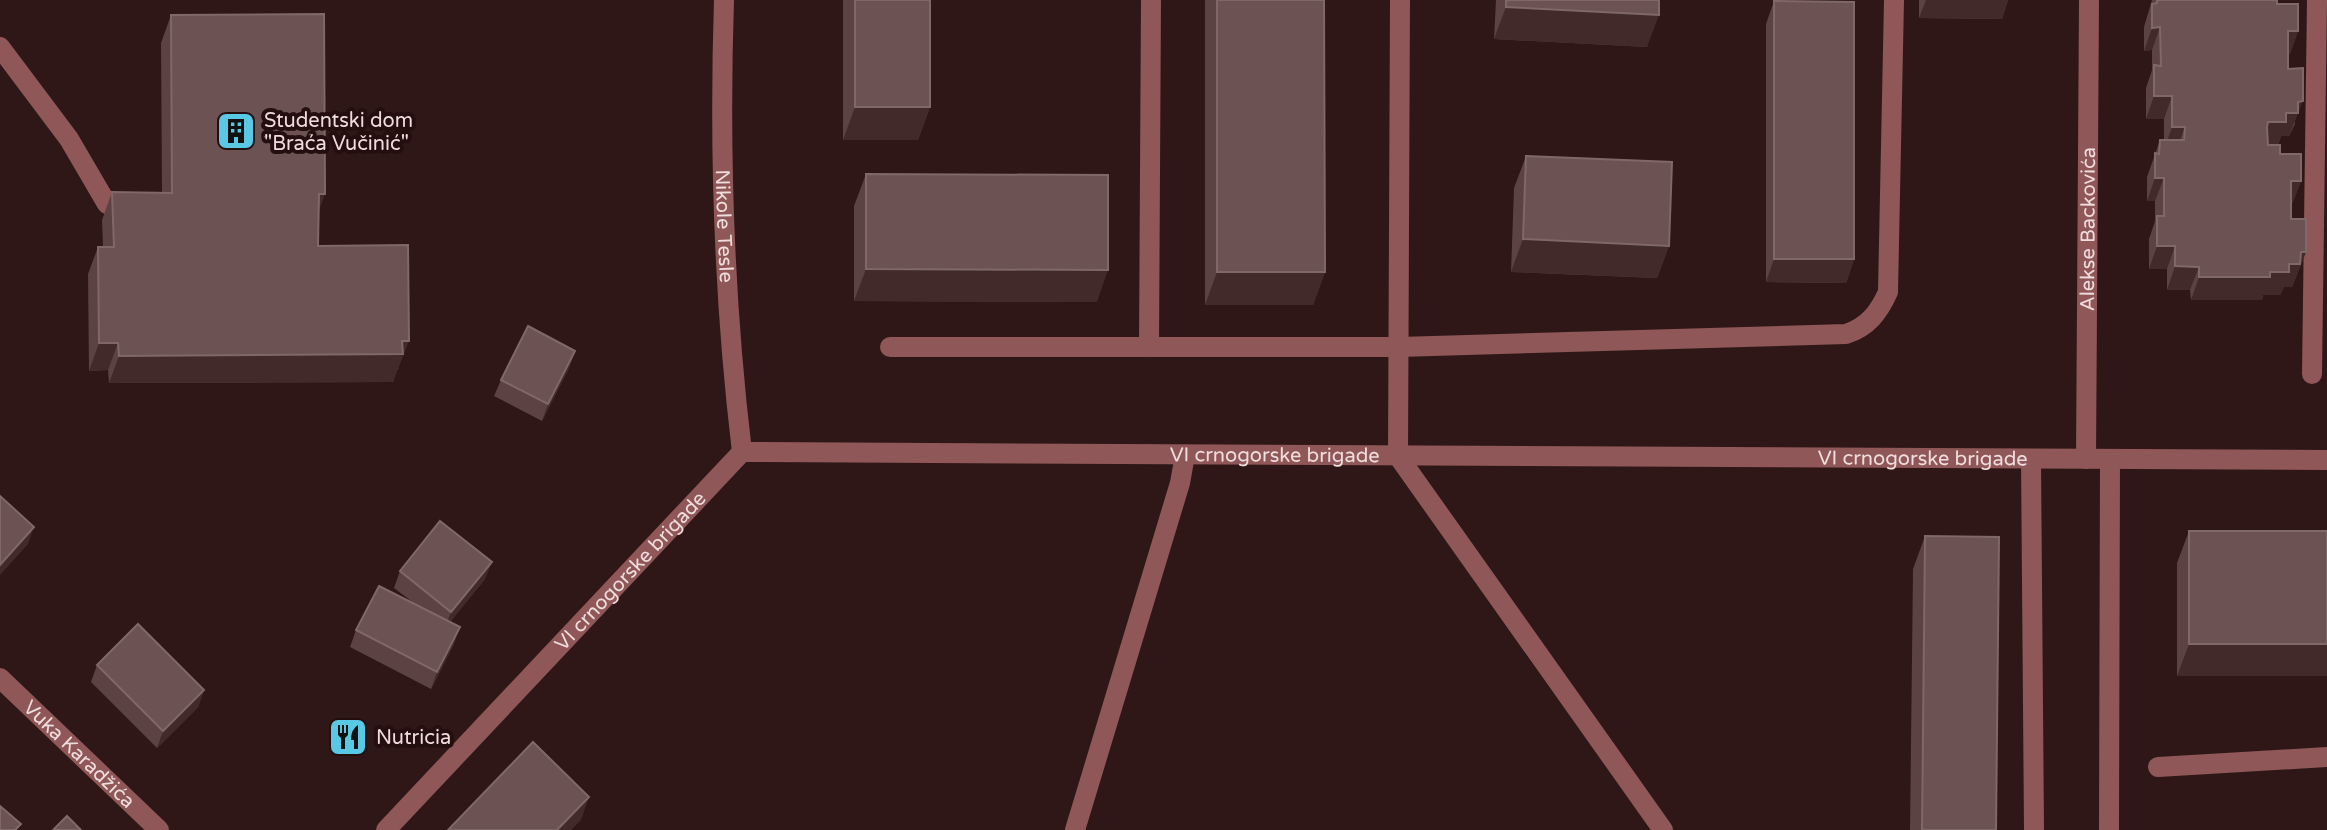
<svg xmlns="http://www.w3.org/2000/svg" width="2327" height="830" viewBox="0 0 2327 830" font-family="'Varela Round',sans-serif">
	<rect width="100%" height="100%" fill="#2f1717"/>
	<g fill="none" stroke-linecap="round" stroke-linejoin="round">
		<!-- minor -->
		<g stroke="#8f5757" stroke-width="20">
			<path id="s1" d="M 724,0 C 719,151 724,302 742,452"/>
			<path d="M 1400,0 L 1398,456 L 1663,830"/>
			<path d="M 0,47 L 69,139 L 107,204"/>
			<path d="M 890,347 L 1399,347 L 1846,334 C 1868,327 1879,312 1888,292 L 1894,0"/>
			<path d="M 1149,347 L 1151,0"/>
			<path d="M 2312,374 L 2317,0"/>
			<path d="M 2031,459 L 2034,830"/>
			<path id="s2" d="M 2086,459 L 2089,0"/>
			<path id="s3" d="M 0,678 L 159,830"/>
			<path d="M 2158,767 L 2327,757"/>
			<path id="s4" d="M 386,830 L 742,452 L 2327,460"/>
			<path d="M 1075,830 L 1180,483 L 1185,455"/>
			<path d="M 2109,830 L 2110,459"/>
		</g>
	</g>
	<!-- wall -->
	<path fill="#5c4242" d="M 843,0 L 930,0 L 930,107 L 918,140 L 843,140 Z
		M 1205,0 L 1324,0 L 1325,272 L 1313,305 L 1205,305 Z
		M 1496,0 L 1659,0 L 1647,47 L 1494,39 Z
		M 1919,0 L 2008,0 L 2002,19 L 1919,18 Z
		M 2152,0 L 2277,0 L 2277,4 L 2298,31 L 2290,54 L 2288,54 L 2288,69 L 2295,124 L 2289,136 L 2281,136 L 2278,145 L 2280,154 L 2301,181 L 2292,204 L 2291,204 L 2291,219 L 2306,252 L 2292,287 L 2284,287 L 2280,295 L 2263,295 L 2262,300 L 2191,300 L 2190,290 L 2167,290 L 2167,269 L 2149,269 L 2149,239 L 2155,221 L 2155,201 L 2147,201 L 2147,177 L 2160,140 L 2164,140 L 2164,119 L 2146,119 L 2146,88 L 2152,70 L 2152,50 L 2144,51 L 2144,27 Z
		M 1774,1 L 1854,259 L 1846,283 L 1766,282 L 1766,24 Z
		M 171,15 L 319,211 L 318,246 L 399,369 L 397,369 L 393,382 L 109,383 L 108,370 L 89,371 L 88,274 L 98,247 L 103,247 L 102,220 L 112,192 L 162,193 L 161,43 Z
		M 1526,156 L 1669,246 L 1657,278 L 1511,272 L 1514,188 Z
		M 866,174 L 1097,302 L 854,301 L 854,206 Z
		M 575,351 L 569,368 L 542,421 L 494,396 L 501,380 Z
		M 2189,531 L 2327,531 L 2177,676 L 2177,563 Z
		M 1925,536 L 1996,830 L 1910,830 L 1913,569 Z
		M 400,571 L 485,579 L 450,622 L 454,644 L 431,689 L 350,647 L 356,630 L 415,604 L 394,588 Z
		M 97,665 L 204,690 L 198,707 L 157,748 L 91,682 Z"/>
	<!-- shaded-wall -->
	<path fill="#432a2a" d="M 1926,0 L 2008,0 L 2002,19 L 1919,18 Z
		M 1506,7 L 1659,15 L 1647,47 L 1494,39 Z
		M 2160,27 L 2152,50 L 2144,51 L 2152,28 Z
		M 2288,31 L 2298,31 L 2290,54 L 2280,54 Z
		M 2154,96 L 2172,96 L 2164,119 L 2146,119 Z
		M 2303,101 L 2289,136 L 2281,136 L 2278,145 L 2259,145 L 2268,122 L 2286,113 L 2298,102 Z
		M 855,107 L 930,107 L 918,140 L 843,140 Z
		M 2172,127 L 2185,127 L 2176,150 L 2164,150 Z
		M 2155,178 L 2164,178 L 2155,201 L 2147,201 Z
		M 2291,181 L 2301,181 L 2292,204 L 2283,204 Z
		M 319,194 L 325,194 L 315,222 Z
		M 1523,239 L 1669,246 L 1657,278 L 1511,272 Z
		M 2157,246 L 2175,246 L 2167,269 L 2149,269 Z
		M 2301,252 L 2306,252 L 2292,287 L 2284,287 L 2280,295 L 2263,295 L 2262,300 L 2191,300 L 2199,277 L 2270,272 L 2289,264 Z
		M 1774,259 L 1854,259 L 1846,283 L 1766,282 Z
		M 2175,266 L 2199,267 L 2190,290 L 2167,290 Z
		M 866,269 L 1108,270 L 1097,302 L 854,301 Z
		M 1217,272 L 1325,272 L 1313,305 L 1205,305 Z
		M 409,341 L 393,382 L 109,383 L 119,356 Z
		M 99,343 L 118,343 L 108,370 L 89,371 Z
		M 575,351 L 569,368 L 542,421 L 548,404 Z
		M 34,527 L 28,544 L 0,575 L 0,565 Z
		M 492,562 L 485,579 L 445,628 L 451,612 Z
		M 460,627 L 454,644 L 431,689 L 437,672 Z
		M 2189,644 L 2327,644 L 2327,676 L 2177,676 Z
		M 204,690 L 198,707 L 157,748 L 163,731 Z
		M 589,797 L 581,820 L 571,830 L 557,830 Z"/>
	<!-- building -->
	<path fill="#6c5252" stroke="#806868" stroke-width="2" d="M 855,0 L 930,0 L 930,107 L 855,107 Z
		M 1217,0 L 1324,0 L 1325,272 L 1217,272 Z
		M 1506,0 L 1659,0 L 1659,15 L 1506,7 Z
		M 2157,0 L 2277,0 L 2277,4 L 2298,4 L 2298,31 L 2288,31 L 2288,69 L 2303,68 L 2303,101 L 2298,102 L 2298,113 L 2286,113 L 2286,122 L 2268,122 L 2267,127 L 2268,145 L 2280,145 L 2280,154 L 2301,154 L 2301,181 L 2291,181 L 2291,219 L 2306,219 L 2306,252 L 2301,252 L 2300,264 L 2289,264 L 2289,272 L 2270,272 L 2270,277 L 2199,277 L 2199,267 L 2175,266 L 2175,246 L 2157,246 L 2157,216 L 2164,216 L 2164,178 L 2155,178 L 2155,153 L 2159,154 L 2160,140 L 2184,140 L 2185,127 L 2172,127 L 2172,96 L 2154,96 L 2154,65 L 2161,66 L 2160,27 L 2152,28 L 2152,4 L 2157,3 Z
		M 1774,1 L 1854,2 L 1854,259 L 1774,259 Z
		M 324,14 L 325,194 L 319,194 L 318,246 L 408,245 L 409,341 L 402,341 L 403,354 L 119,356 L 118,343 L 99,343 L 98,247 L 114,247 L 112,192 L 172,193 L 171,15 Z
		M 1526,156 L 1672,162 L 1669,246 L 1523,239 Z
		M 866,174 L 1108,175 L 1108,270 L 866,269 Z
		M 528,326 L 575,351 L 548,404 L 501,380 Z
		M 0,496 L 34,527 L 0,565 Z
		M 440,521 L 492,562 L 451,612 L 400,571 Z
		M 2189,531 L 2327,531 L 2327,644 L 2189,644 Z
		M 1925,536 L 1999,537 L 1996,830 L 1922,830 Z
		M 379,586 L 460,627 L 437,672 L 356,630 Z
		M 138,624 L 204,690 L 163,731 L 97,665 Z
		M 533,742 L 589,797 L 557,830 L 448,830 Z
		M 0,806 L 21,824 L 15,830 L 0,830 Z
		M 67,816 L 81,830 L 53,830 Z"/>
	<!-- icons -->
	<defs>
		<g id="building-square" transform="scale(2)"><rect x="-9" y="-9" width="18" height="18" rx="4" fill="#59c8e5" stroke="#240e0e"/><path d="M-4-6H4V6H1V3H-1V6H-4ZM-2.5-4.3h1.7v1.8h-1.7ZM.8-4.3h1.7v1.8H.8ZM-2.5-1h1.7V.8h-1.7ZM.8-1h1.7V.8H.8Z" fill="#111"/></g>
		<g id="restaurant-square" transform="scale(2)"><rect x="-9" y="-9" width="18" height="18" rx="4" fill="#59c8e5" stroke="#240e0e"/><path d="M-5-6h1v4h1v-4h1v4h1v-4h1v5L-1.5 .5V6h-2V.5L-5-1ZM5-6V6H3V1.5H1.5Q1.5-4 5-6Z" fill="#111"/></g>
	</defs>
	<g fill-rule="evenodd">
		<use href="#building-square" x="236" y="131"/>
		<use href="#restaurant-square" x="348" y="737"/>
	</g>
	<g text-anchor="middle" stroke-width="8" stroke-linejoin="round" paint-order="stroke">
		<!-- poi labels -->
		<g font-size="20" fill="#eedddc" stroke="#240e0e" text-anchor="start">
			<text x="264" y="127">Studentski dom<tspan x="264" dy="23">"Braća Vučinić"</tspan></text>
			<text x="376" y="744">Nutricia</text>
		</g>
		<!-- street labels -->
		<g font-size="20" fill="#eedddc" stroke="#240e0e">
			<text dy="7" stroke="none"><textPath href="#s1" startOffset="226">Nikole Tesle</textPath></text>
			<text dy="7" stroke="none"><textPath href="#s2" startOffset="230">Alekse Backovića</textPath></text>
			<text dy="7" stroke="none"><textPath href="#s4" startOffset="1052">VI crnogorske brigade</textPath></text>
			<text dy="7" stroke="none"><textPath href="#s4" startOffset="1700">VI crnogorske brigade</textPath></text>
			<text dy="7" stroke="none"><textPath href="#s4" startOffset="356">VI crnogorske brigade</textPath></text>
			<text dy="7" stroke="none"><textPath href="#s3" startOffset="110">Vuka Karadžića</textPath></text>
		</g>
	</g>
</svg>
